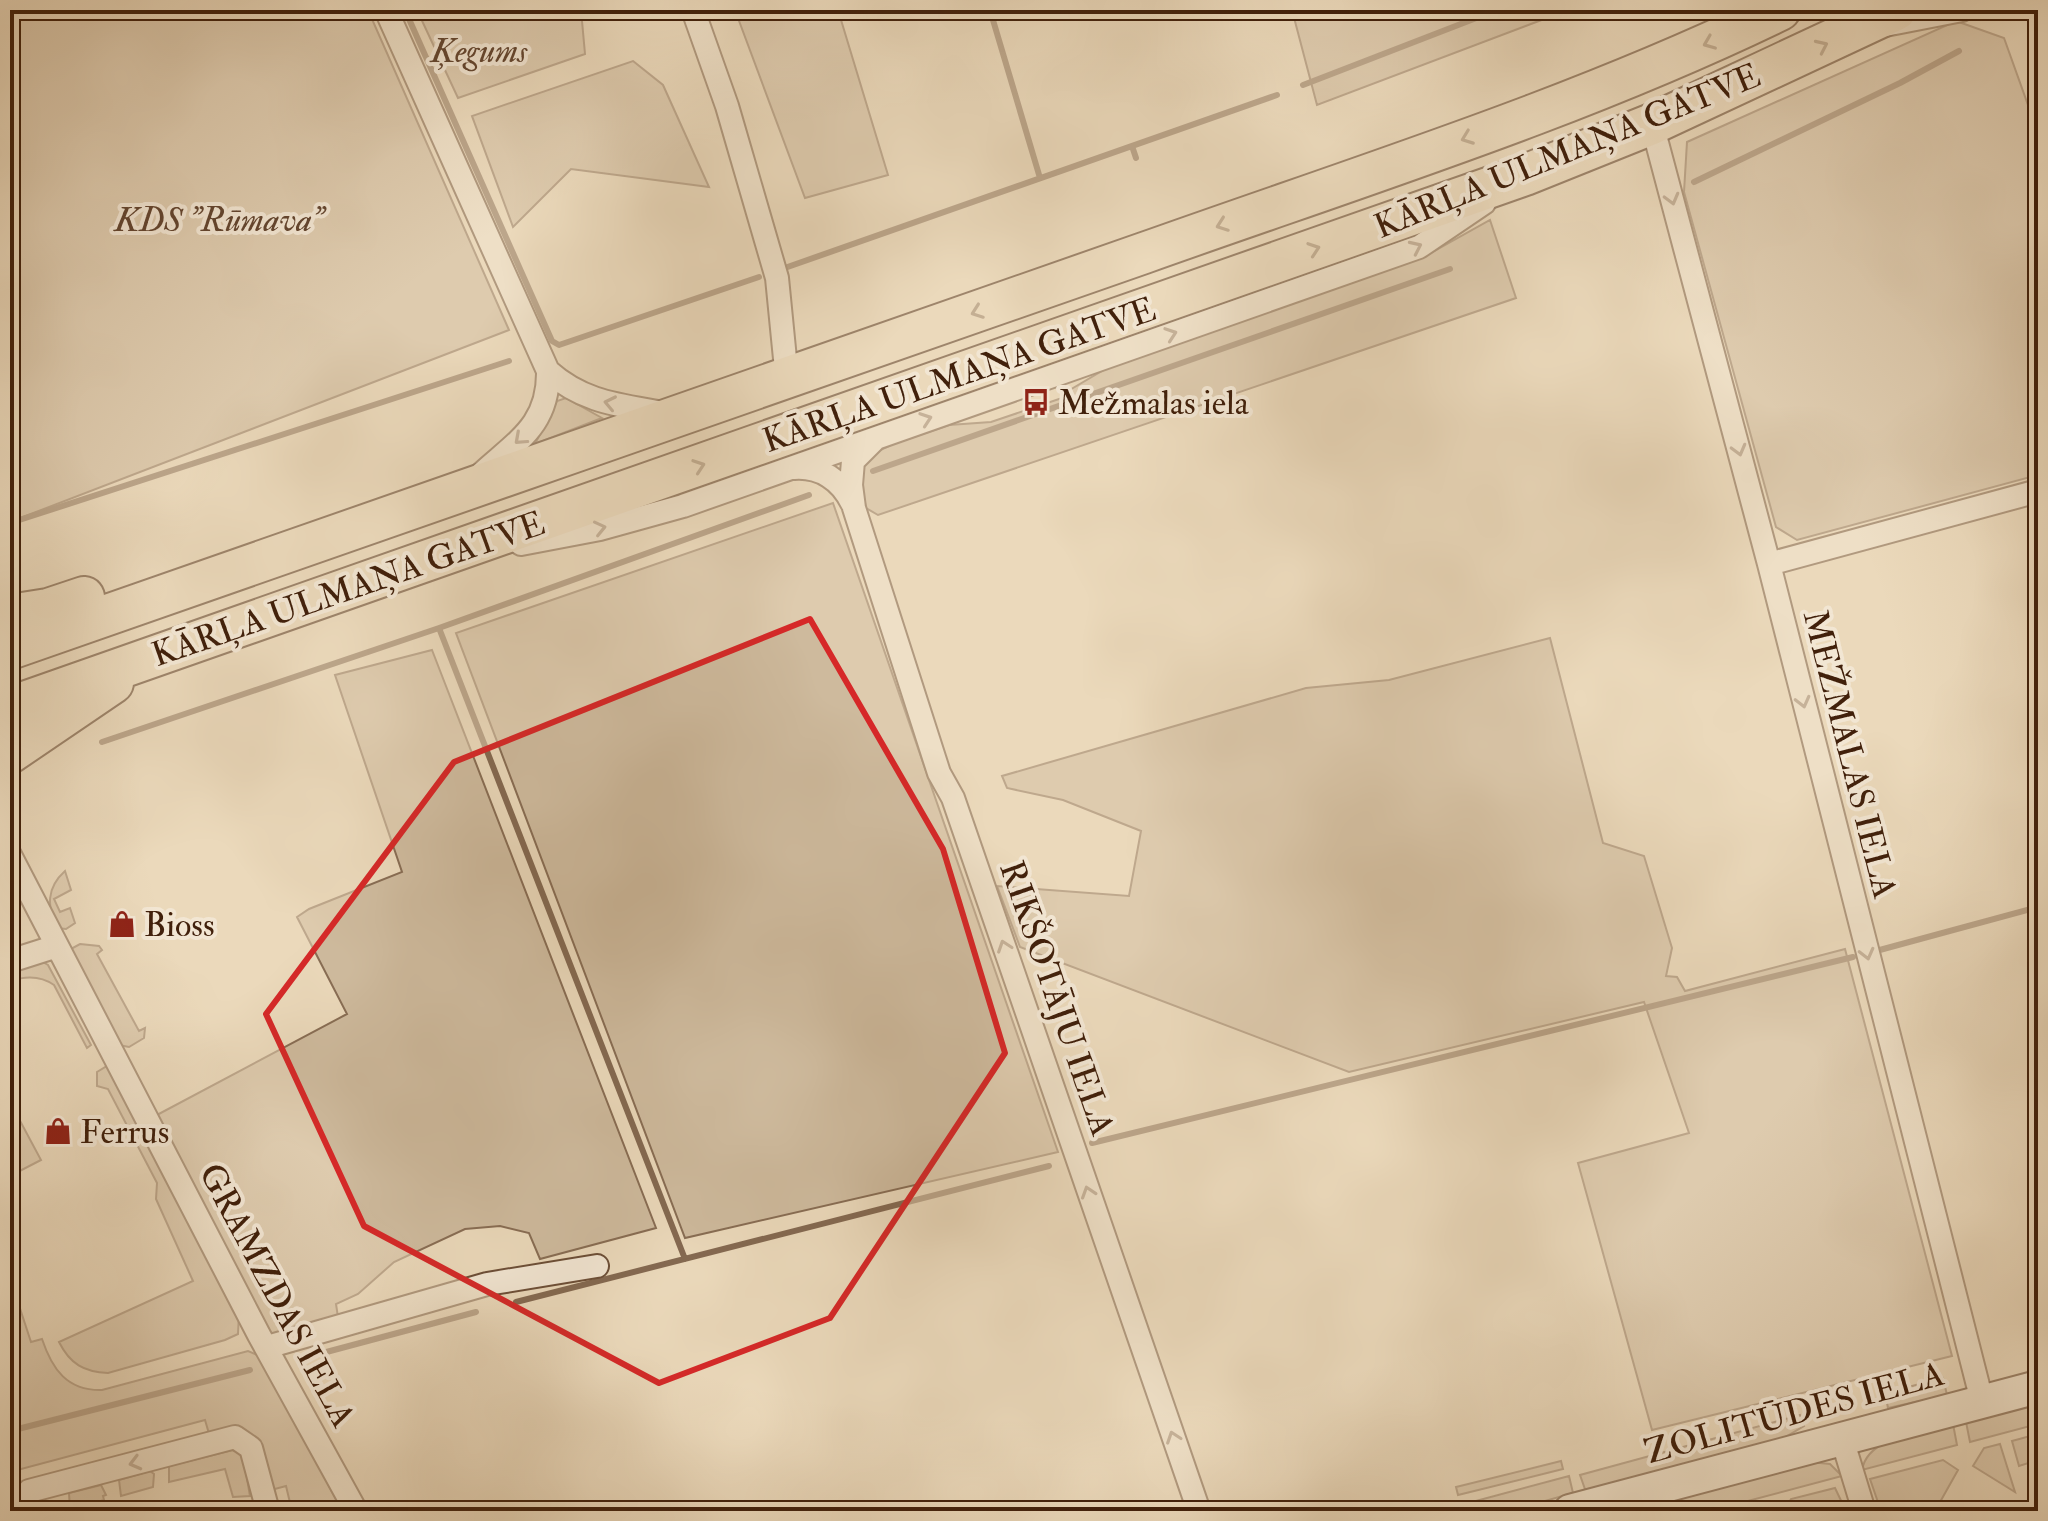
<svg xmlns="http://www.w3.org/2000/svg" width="2048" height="1521" viewBox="0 0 2048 1521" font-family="'IM FELL Double Pica',serif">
	<rect width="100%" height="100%" fill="#ebd9bb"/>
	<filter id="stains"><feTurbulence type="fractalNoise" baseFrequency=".0025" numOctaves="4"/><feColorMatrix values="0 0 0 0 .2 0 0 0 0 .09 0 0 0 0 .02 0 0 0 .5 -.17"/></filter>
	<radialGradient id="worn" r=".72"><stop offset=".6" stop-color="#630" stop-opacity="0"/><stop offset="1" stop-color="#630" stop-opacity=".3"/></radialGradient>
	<!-- green -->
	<path fill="#ceba9d" stroke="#886d54" stroke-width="2" d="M 10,10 L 368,10 L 509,330 L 10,522 Z
		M 417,10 L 581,10 L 585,54 L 458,98 Z
		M 735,10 L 838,10 L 888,175 L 805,198 Z
		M 1292,10 L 1568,10 L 1317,105 Z
		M 1956,21 L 2004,38 L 2038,133 L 2038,475 L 1797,540 L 1776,527 L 1684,192 L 1687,142 Z
		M 633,61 L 663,85 L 709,187 L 571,169 L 513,227 L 472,116 Z
		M 1490,220 L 1516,298 L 878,515 L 866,508 L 858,467 L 870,455 L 893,444 L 949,425 L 991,422 L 1068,396 L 1068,391 L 1119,361 L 1427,255 Z
		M 566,398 L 602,418 L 535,444 L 557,401 Z
		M 833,503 L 1058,1152 L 685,1238 L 456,633 Z
		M 1550,638 L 1603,843 L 1644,856 L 1672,948 L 1666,976 L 1677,977 L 1685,991 L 1845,949 L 1952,1356 L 1652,1430 L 1578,1163 L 1689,1133 L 1644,1002 L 1349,1072 L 1020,947 L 997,886 L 1129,896 L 1141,831 L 1063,800 L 1007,788 L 1002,776 L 1306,688 L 1389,680 Z
		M 432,650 L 656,1228 L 540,1259 L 529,1233 L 500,1226 L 465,1229 L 394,1262 L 358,1294 L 336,1304 L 338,1317 L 272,1335 L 155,1116 L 347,1014 L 297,917 L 309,909 L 402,872 L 335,675 Z
		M 65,871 L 71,890 L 54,899 L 60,912 L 70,908 L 75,923 L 66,929 L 57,928 C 47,907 46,888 65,871 Z
		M 80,944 L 99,946 L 102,950 L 97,954 L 139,1031 L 145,1028 L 144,1038 L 129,1047 L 119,1045 L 69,950 Z
		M 41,961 L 48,965 L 91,1045 L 87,1048 L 54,985 C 40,975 25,976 10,981 L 10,969 Z
		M 107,1066 L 239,1313 L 238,1334 L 225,1340 L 108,1373 C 84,1372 70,1364 59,1342 L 193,1281 L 156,1199 L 157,1183 L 108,1089 L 97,1086 L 97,1072 Z
		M 10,1102 L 41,1160 L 10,1176 Z
		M 10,1278 L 31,1342 L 42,1339 C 52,1369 67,1391 102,1390 L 248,1351 L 262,1357 L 342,1511 L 292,1511 L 286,1486 L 271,1490 L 259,1445 L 210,1437 L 205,1420 L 10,1472 Z
		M 1943,1378 L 1947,1395 L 1888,1408 L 1885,1393 Z
		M 2038,1402 L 2038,1424 L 1970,1442 L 1966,1422 Z
		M 1800,1415 L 1804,1426 L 1777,1442 L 1586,1492 L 1580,1475 Z
		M 1953,1424 L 1957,1445 L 1862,1470 C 1868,1435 1923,1433 1953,1424 Z
		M 2038,1434 L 2038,1460 L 2019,1466 L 2012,1441 Z
		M 2000,1444 L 2015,1492 L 1973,1466 L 1984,1448 Z
		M 233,1450 L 243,1455 L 250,1496 L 233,1497 L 225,1469 L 169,1482 L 169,1466 Z
		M 1943,1460 L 1958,1470 L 1935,1511 L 1881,1511 L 1870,1479 Z
		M 1561,1461 L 1563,1469 L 1458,1495 L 1456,1487 Z
		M 1810,1462 L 1830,1464 L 1842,1476 L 1710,1511 L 1627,1511 Z
		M 150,1471 L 154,1474 L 153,1487 L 121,1496 L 119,1480 Z
		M 1569,1476 L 1573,1493 L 1510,1511 L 1463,1511 L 1461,1505 Z
		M 101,1485 L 106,1495 L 103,1496 L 104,1500 L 70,1510 L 69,1493 Z
		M 1835,1488 L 1846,1511 L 1784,1511 L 1791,1499 Z"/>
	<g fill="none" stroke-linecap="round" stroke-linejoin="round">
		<!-- stream -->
		<path stroke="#846951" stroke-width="6" d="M 405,10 L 552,341 L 559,345 L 759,277
			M 990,10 L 1040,178
			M 1303,85 L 1497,10
			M 1132,146 L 1136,158
			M 1694,182 L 1900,83 L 1959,51
			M 779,270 L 1277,95
			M 873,471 L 1450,269
			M 10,523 L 509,361
			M 439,628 L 685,1259
			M 102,742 L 439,628 L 809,495
			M 1876,951 L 2038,907
			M 1092,1143 L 1853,957
			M 516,1302 L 1049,1166
			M 304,1358 L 476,1312
			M 10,1431 L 250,1370"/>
		<!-- street casing -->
		<g stroke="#6c4e37" stroke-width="26">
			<path id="street" d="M 386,10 L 548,371 C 549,425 517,441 480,475
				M 693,10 L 727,106 L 777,278 L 787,379
				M 1885,25 L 1962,10
				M 1652,124 L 1769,564 L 1982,1401
				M 548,371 C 585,404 622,405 669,414
				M 874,440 L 853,461 L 851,485 L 854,508 L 939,773 L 953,798 L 1199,1511
				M 794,468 C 820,466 841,480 852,503
				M 521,544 L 600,529 L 683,506 L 1419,247 L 1484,203
				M 1769,564 L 2038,491
				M 10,855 L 259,1335 L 356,1511
				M 10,961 L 57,946
				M 267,1347 L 487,1284 L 597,1266
				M 1842,1439 L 1864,1511
				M 19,1511 L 19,1503 L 29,1491 L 235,1437 L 251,1448 L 268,1511"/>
		</g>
		<!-- secondary casing -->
		<g stroke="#41200b" stroke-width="36">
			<path id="secondary" d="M 1570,1511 L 2038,1387"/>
		</g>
		<!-- highway casing -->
		<g stroke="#41200b" stroke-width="44">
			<path id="highway" d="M 10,615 L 48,609 L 84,597
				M 10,649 C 387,515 767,387 1144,253 C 1357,177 1576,109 1780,10
				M 10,707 L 1525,175 L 1652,124 L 1896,10
				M 10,753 L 113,683"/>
		</g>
		<!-- street -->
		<use href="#street" stroke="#f2e6d3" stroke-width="22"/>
		<!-- secondary -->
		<use href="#secondary" stroke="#f2e6d3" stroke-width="32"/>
		<!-- highway -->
		<use href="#highway" stroke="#ebd9bb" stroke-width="40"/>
	</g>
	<!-- one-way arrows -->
	<defs><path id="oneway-chevron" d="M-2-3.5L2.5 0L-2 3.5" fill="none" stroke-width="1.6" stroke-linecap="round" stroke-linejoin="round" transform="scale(2)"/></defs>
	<g stroke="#967c63">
		<use href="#oneway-chevron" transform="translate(1709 43) rotate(158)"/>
		<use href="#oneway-chevron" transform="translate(1822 46) rotate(-25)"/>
		<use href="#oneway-chevron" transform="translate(1467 138) rotate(159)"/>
		<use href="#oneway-chevron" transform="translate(1222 225) rotate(160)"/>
		<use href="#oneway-chevron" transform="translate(1314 249) rotate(-19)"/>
		<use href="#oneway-chevron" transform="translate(977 312) rotate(160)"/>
		<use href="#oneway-chevron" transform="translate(699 466) rotate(-19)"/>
	</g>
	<g stroke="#9a836f">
		<use href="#oneway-chevron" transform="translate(1672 199) rotate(75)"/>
		<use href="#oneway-chevron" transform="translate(1416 247) rotate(-25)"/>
		<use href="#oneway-chevron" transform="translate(1171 334) rotate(-19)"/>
		<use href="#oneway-chevron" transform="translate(610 403) rotate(-168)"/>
		<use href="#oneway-chevron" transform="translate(926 419) rotate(-19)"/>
		<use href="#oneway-chevron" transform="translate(520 439) rotate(138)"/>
		<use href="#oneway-chevron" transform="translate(1739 450) rotate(75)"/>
		<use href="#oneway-chevron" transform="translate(600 528) rotate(-13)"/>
		<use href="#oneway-chevron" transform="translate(1803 702) rotate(76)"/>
		<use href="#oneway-chevron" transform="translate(1004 946) rotate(-109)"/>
		<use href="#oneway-chevron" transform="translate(1867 954) rotate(76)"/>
		<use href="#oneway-chevron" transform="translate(1088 1192) rotate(-108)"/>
		<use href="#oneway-chevron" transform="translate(1173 1437) rotate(-109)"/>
		<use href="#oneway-chevron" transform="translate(135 1463) rotate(165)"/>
	</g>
	<!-- marked area -->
	<path d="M0 0H2048V1521H0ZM 810,619 L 943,849 L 1005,1053 L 830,1318 L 659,1383 L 364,1226 L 266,1014 L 454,762 Z" fill="#ebd9bb" fill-opacity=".55" fill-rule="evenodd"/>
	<path fill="none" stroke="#d62828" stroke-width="6" stroke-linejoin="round" d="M 810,619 L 943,849 L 1005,1053 L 830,1318 L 659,1383 L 364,1226 L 266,1014 L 454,762 Z"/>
	<!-- icons -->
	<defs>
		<g id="bus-bare" transform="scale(2.16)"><path d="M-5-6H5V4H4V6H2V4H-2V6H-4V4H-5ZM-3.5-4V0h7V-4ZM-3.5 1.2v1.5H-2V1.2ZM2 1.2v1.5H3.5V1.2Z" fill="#8f2418" stroke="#f2e6d3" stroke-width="2.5" paint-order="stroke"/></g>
		<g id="shop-bare" transform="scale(2.16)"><path d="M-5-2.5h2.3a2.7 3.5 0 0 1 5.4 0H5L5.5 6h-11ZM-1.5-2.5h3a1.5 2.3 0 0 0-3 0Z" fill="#8f2418" stroke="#f2e6d3" stroke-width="2.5" paint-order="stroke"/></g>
	</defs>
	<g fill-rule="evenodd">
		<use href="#bus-bare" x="1036" y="402"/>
		<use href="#shop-bare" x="122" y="924"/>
		<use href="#shop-bare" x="58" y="1131"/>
	</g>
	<g text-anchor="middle" stroke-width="8" stroke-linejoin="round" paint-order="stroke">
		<!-- park labels -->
		<g font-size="34" font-style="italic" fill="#644630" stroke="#f2e6d3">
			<text x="479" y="62">Ķegums</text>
			<text x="219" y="231">KDS "Rūmava"</text>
		</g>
		<!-- street labels -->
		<g font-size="34" fill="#41200b" stroke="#f2e6d3">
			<text transform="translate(1567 150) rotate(-22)" y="12">KĀRĻA ULMAŅA GATVE</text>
			<text transform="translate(959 374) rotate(-19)" y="12">KĀRĻA ULMAŅA GATVE</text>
			<text transform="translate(348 588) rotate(-19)" y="12">KĀRĻA ULMAŅA GATVE</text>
			<text transform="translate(1851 754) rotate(76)" y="12">MEŽMALAS IELA</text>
			<text transform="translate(1058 998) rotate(71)" y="12">RIKŠOTĀJU IELA</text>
			<text transform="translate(278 1295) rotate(62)" y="12">GRAMZDAS IELA</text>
			<text transform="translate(1794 1412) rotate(-15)" y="12">ZOLITŪDES IELA</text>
		</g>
		<!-- poi labels -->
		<g font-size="34" fill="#41200b" stroke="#f2e6d3" text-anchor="start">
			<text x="1058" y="414">Mežmalas iela</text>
			<text x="144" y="936">Bioss</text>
			<text x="80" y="1143">Ferrus</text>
		</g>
	</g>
	<!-- margin -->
	<rect width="2048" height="1521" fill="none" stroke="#ebd9bb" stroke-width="40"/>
	<rect x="12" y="12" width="2024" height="1497" fill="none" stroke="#41200b" stroke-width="4"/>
	<rect x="20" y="20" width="2008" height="1481" fill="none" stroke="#41200b" stroke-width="2"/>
	<rect width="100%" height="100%" filter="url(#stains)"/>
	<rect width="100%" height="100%" fill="url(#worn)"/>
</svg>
